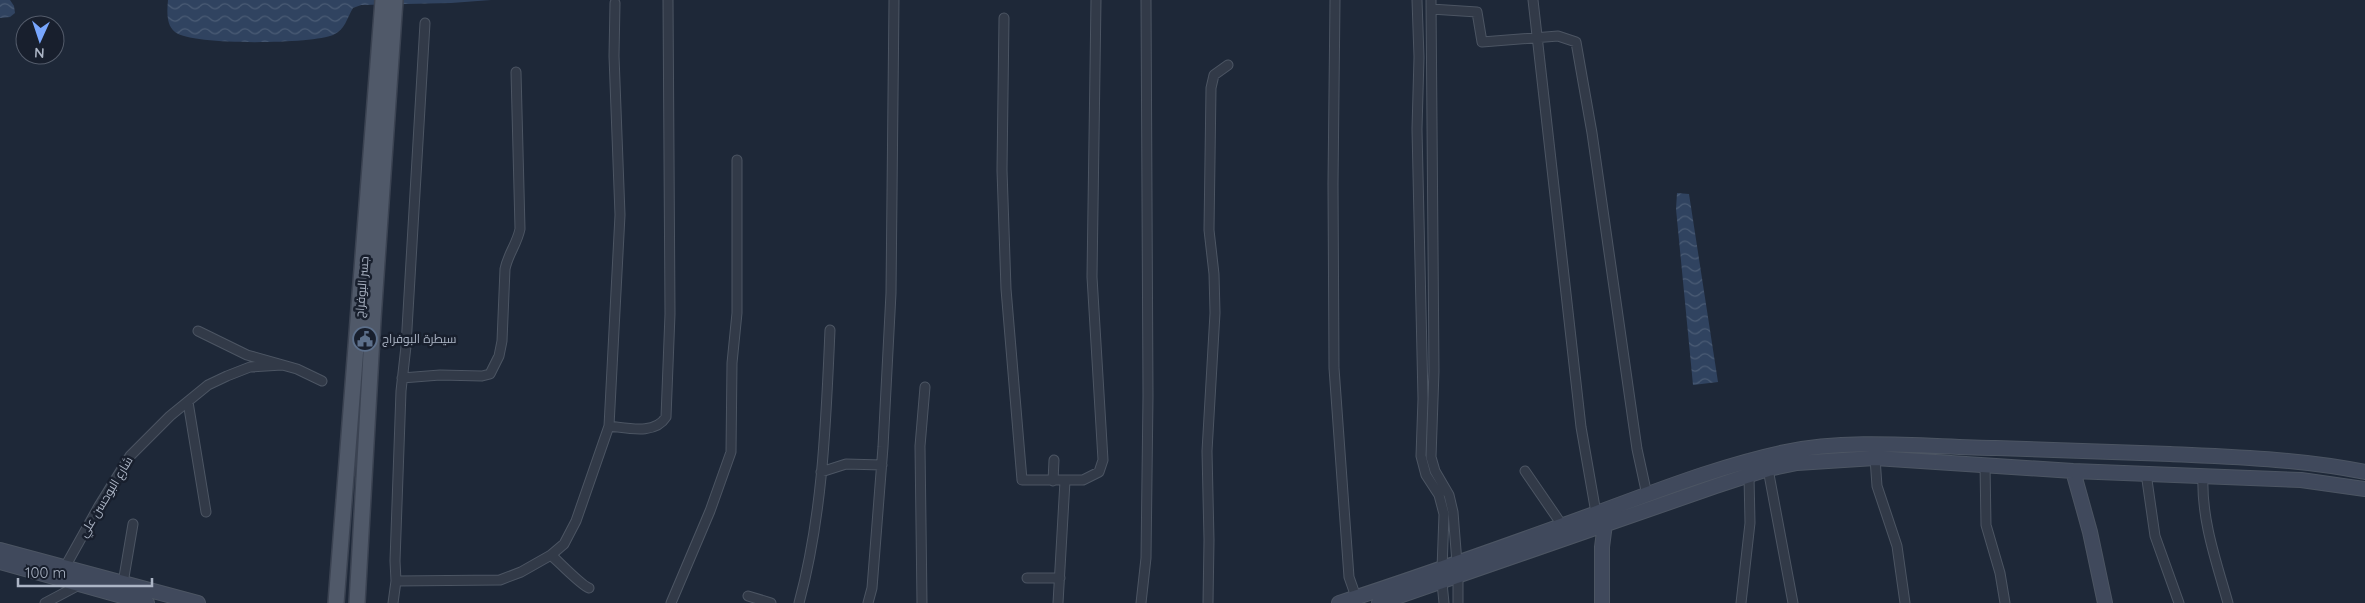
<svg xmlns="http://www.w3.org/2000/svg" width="2365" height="603" viewBox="0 0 2365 603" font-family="Quicksand,Cairo,sans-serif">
	<defs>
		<pattern id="water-waves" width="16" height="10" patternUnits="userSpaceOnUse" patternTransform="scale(1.25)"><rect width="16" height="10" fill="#304360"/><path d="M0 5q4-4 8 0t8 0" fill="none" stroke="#4b5c75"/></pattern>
	</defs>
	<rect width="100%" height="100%" fill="#1e2838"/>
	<!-- water -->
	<path fill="url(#water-waves)" d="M 0,0 L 10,0 L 14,6 L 15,13 L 10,17 L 0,18 Z
		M 168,0 L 491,0 L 451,3 L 361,5 L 353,8 C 347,18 345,30 333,35 C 313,44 191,46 175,32 C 166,25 167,11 168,0 Z
		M 1677,193 L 1689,194 L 1718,382 L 1693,385 L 1676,209 Z"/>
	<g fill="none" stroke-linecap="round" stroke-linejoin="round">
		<!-- street casing -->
		<g stroke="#4c5563" stroke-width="11">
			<path id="street" d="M 1335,0 L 1333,184 L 1334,368 L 1349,577 L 1356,597
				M 1417,0 L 1419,57 L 1417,129 L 1423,399 L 1421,456 L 1426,475 L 1439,495 L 1444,514 L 1442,569
				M 1431,0 L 1434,371 L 1431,457 L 1435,471 L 1449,495 L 1453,512 L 1457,563
				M 1533,0 L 1581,427 L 1596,513
				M 1431,9 L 1477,12 L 1482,42 L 1558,36 L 1576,42 L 1592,133 L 1637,449 L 1647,495
				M 1004,18 L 1002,170 L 1006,289 L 1022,480 L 1083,480 L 1099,472 L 1103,460 L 1092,277 L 1096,0
				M 198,331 L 247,355 L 297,369 L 322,381
				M 402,378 L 440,375 L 482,376 L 490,374 L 499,356 L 502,341 L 505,269 C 508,254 517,244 520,229 L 516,72
				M 188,402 L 206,512
				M 609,426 C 628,428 655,435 666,417 L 670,314 L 668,0
				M 1875,458 L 1877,486 L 1897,546 L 1905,603
				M 1985,465 L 1986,525 L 2000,573 L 2005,603
				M 1768,469 L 1793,603
				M 1525,471 L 1562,525
				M 821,472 L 846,464 L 882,465
				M 2146,473 L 2155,536 L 2179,603
				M 2203,475 C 2201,519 2216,561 2228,603
				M 1053,481 L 1054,460
				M 551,555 C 559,562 582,586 589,588
				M 65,567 L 99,506 L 130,456 L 170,416 L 208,385 L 227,376 L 250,367 L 282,365
				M 1458,577 L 1458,603
				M 1027,578 L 1060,578
				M 396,581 L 500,580 L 521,572 L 551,555 L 564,544 L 576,521 L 609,426 L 620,215 L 614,56 L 615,3
				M 123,583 L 133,524
				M 1442,583 L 1444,603
				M 748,596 L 771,603
				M 45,603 L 79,585
				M 393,603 L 396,581 L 395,561 L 401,391 L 406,346 L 425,23
				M 671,603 L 710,511 L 731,452 L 732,363 L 737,313 L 737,160
				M 799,603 C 823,514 826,421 830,330
				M 868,603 L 872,588 L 883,447 L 891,293 L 894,0
				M 922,603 L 920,446 L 925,387
				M 1058,603 L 1065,481
				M 1141,603 L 1146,558 L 1148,396 L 1146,0
				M 1208,603 L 1209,540 L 1207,451 L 1215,313 L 1214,274 L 1209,230 L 1211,88 L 1214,75 L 1228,65
				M 1741,603 L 1750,523 L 1749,476"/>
		</g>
		<!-- secondary casing -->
		<g stroke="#4c5563" stroke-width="16">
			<path id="secondary" d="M 2073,471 L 2090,532 L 2105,603
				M 0,550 L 198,603
				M 0,562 L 147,603
				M 1339,603 C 1425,575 1509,545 1594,514 C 1657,491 1719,466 1785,452 C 1853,438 1927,447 1996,448 C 2054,450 2112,452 2170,454 C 2235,457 2301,459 2365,472
				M 1379,603 L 1716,486 L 1768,469 L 1797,463 L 1875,458 L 2073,471 L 2301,480 L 2365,489
				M 1602,603 L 1602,547 L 1605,524"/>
		</g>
		<!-- primary casing -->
		<g stroke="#3b4352" stroke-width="18">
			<path id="primary" d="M 336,603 L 383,0
				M 357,603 L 373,319 L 395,0"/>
		</g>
		<!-- street -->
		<use href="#street" stroke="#323a48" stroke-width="9"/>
		<!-- secondary -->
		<use href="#secondary" stroke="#40495c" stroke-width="14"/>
		<!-- primary -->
		<use href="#primary" stroke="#505969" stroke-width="15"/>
	</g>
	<!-- icons -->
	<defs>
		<g id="civic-ring" transform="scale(1.25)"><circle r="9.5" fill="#181f2d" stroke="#5c6f8a" stroke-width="1.5"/><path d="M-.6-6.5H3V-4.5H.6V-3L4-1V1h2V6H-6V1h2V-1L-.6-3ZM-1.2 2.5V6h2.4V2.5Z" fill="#5c6f8a"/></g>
	</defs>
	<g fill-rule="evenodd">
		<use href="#civic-ring" x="365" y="339"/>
	</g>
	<g text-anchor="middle" stroke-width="5" stroke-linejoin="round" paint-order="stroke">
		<!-- street labels -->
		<g font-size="12" fill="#acb5c5" stroke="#181f2d">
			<text transform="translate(362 287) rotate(-85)" y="4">جسر البوفراج</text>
			<text transform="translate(106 497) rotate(-59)" y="4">شارع البوحسن علي</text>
		</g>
		<!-- poi labels -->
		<g font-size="12" fill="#acb5c5" stroke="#181f2d" text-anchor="start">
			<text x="382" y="343">سيطرة البوفراج</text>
		</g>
	</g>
	<!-- north arrow -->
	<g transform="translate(40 40) rotate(183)"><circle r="24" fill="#181f2d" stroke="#535b6a"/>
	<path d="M0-4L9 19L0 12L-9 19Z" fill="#78a6fe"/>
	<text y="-8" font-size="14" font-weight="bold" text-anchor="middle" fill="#acb5c5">N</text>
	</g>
	<!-- scale -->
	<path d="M18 578v8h134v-8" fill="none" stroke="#acb5c5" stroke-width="2.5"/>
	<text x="25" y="578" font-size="15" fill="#acb5c5" stroke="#181f2d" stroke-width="4" paint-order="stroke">100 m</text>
</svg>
